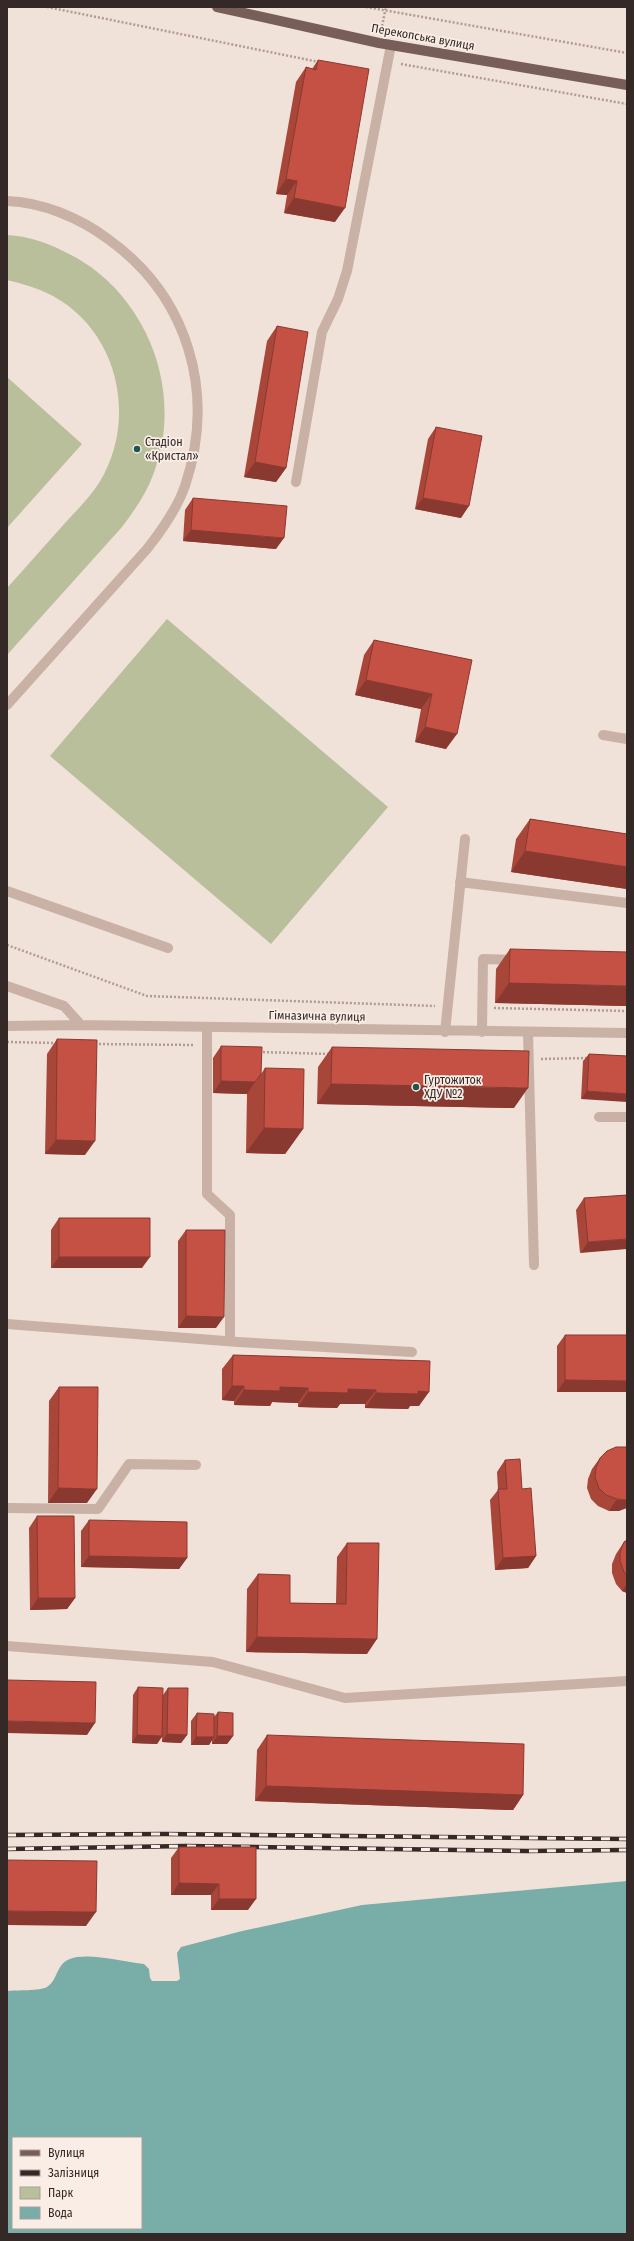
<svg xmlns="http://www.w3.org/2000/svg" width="634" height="2241" viewBox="0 0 634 2241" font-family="'Fira Sans Condensed',sans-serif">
	<rect width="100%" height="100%" fill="#f1e2d9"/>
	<!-- green -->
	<path fill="#b8bf9a" d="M 7,235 C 36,236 67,251 91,267 C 155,314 182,401 153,475 C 146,494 134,511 122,527 L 7,655 L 7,588 C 27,566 46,544 66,522 C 77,510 90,497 99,483 C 138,420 119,332 53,296 C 38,288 23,284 7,280 Z
		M 7,377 L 82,444 L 7,528 Z
		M 167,619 L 388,807 L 271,944 L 50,756 Z"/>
	<!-- water -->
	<path fill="#79ada8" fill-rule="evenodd" d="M 627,1881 L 627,2234 L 7,2234 L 7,1991 C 16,1990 40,1991 47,1987 C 58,1980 56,1964 70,1959 C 87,1952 125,1962 144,1964 L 149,1969 L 150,1978 L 152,1981 L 177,1981 L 180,1979 L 177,1953 L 181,1947 L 242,1931 L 362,1905 ZM 13,2138 L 141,2138 L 141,2228 L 13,2228 Z"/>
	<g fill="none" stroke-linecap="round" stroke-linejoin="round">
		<!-- path -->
		<path stroke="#b49a90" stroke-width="2.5" stroke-dasharray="2 2" stroke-linecap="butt" d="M 47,7 L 319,62
			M 366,7 L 627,53
			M 382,26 L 386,7
			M 401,64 L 627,104
			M 7,945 L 147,996 L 435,1006
			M 494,1008 L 627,1011
			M 7,1042 L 56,1043
			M 95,1044 L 194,1045
			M 259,1052 L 330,1054
			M 541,1059 L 588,1058"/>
		<!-- minor -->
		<path stroke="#c9b1a6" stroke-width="10" d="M 7,201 C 42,202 80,218 108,239 C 189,297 216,393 185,486 C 177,509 162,530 147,549 L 7,705
			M 296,482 L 322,332 L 338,299 L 347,271 L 391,45
			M 603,735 L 627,739
			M 460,882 L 627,903
			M 7,891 L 168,948
			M 7,986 L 64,1006 L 81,1025
			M 7,1026 L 81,1025 L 627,1033
			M 207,1027 L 207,1194 L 230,1215 L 230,1341
			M 445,1032 L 465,839
			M 482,1032 L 483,959 L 516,960
			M 528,1032 L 534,1265
			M 599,1117 L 627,1117
			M 7,1324 L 238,1342 L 412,1352
			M 7,1508 L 98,1509 L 129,1464 L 196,1465
			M 7,1646 L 213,1662 L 345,1698 L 627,1681"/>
		<!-- major -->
		<path stroke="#775e58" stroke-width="10" d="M 217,7 L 379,43 L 627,85"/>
		<!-- rail casing -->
		<g stroke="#352927" stroke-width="4.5">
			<path id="rail" d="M 7,1835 L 165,1834 L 627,1839
				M 7,1849 L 186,1846 L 527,1851 L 627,1850"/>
		</g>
		<!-- rail -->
		<use href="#rail" stroke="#f9ede6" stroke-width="3" stroke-dasharray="9" stroke-linecap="butt"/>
	</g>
	<!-- wall -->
	<path fill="#a9463a" d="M 318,60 L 335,222 L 284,213 L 287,195 L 276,194 L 296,82 L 306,67 L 312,69 Z
		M 277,326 L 286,468 L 276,482 L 244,477 L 267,341 Z
		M 436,427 L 461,518 L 415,509 L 428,439 Z
		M 193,498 L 276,549 L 183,541 L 185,510 Z
		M 374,640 L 472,660 L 446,749 L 415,742 L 421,709 L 355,695 L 364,655 Z
		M 530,819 L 627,834 L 627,889 L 511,872 L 516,839 Z
		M 510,949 L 626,1006 L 495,1003 L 496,969 Z
		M 57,1039 L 85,1155 L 45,1154 L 47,1054 Z
		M 221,1046 L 261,1074 L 265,1068 L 303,1129 L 285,1154 L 246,1153 L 247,1094 L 213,1093 L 213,1058 Z
		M 332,1047 L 514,1108 L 317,1104 L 318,1067 Z
		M 589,1054 L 627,1056 L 581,1099 L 583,1061 Z
		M 627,1195 L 580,1253 L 576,1210 L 584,1198 Z
		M 59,1218 L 142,1268 L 51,1268 L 51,1230 Z
		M 186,1230 L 216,1328 L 178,1328 L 178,1241 Z
		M 565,1335 L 627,1335 L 627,1392 L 557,1392 L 557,1346 Z
		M 233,1355 L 430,1361 L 419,1406 L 410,1406 L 408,1409 L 365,1408 L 365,1404 L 340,1404 L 337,1408 L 298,1407 L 298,1403 L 272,1402 L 270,1406 L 234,1405 L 234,1401 L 222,1400 L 222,1369 Z
		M 59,1387 L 87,1503 L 48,1503 L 49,1401 Z
		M 607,1451 L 619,1511 L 609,1511 L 598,1506 L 591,1499 L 587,1488 L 588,1479 L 592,1469 L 600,1458 Z
		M 505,1460 L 522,1489 L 536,1556 L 528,1568 L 495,1570 L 490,1500 L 498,1490 L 497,1472 Z
		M 37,1516 L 75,1598 L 67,1609 L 30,1610 L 29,1528 Z
		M 89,1520 L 187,1558 L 179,1569 L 81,1567 L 81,1531 Z
		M 627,1540 L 627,1593 L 622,1591 L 616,1584 L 612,1573 L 612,1564 L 616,1554 L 624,1542 Z
		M 347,1543 L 367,1654 L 246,1652 L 247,1589 L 258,1574 L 290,1603 L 336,1603 L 337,1557 Z
		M 138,1687 L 163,1695 L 168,1688 L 187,1735 L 181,1743 L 162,1742 L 162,1737 L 157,1744 L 132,1743 L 133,1695 Z
		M 218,1712 L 233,1736 L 227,1744 L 212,1744 L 212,1740 L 209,1745 L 191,1745 L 191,1721 L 197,1713 L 214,1717 Z
		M 267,1735 L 523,1795 L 513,1810 L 255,1801 L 257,1750 Z
		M 179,1847 L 248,1910 L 211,1910 L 211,1895 L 171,1895 L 171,1858 Z"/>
	<!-- shaded-wall -->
	<path fill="#893930" d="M 286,179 L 297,181 L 287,195 L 276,194 Z
		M 294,198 L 345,208 L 335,222 L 284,213 Z
		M 255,462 L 286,468 L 276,482 L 244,477 Z
		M 423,498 L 469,506 L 461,518 L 415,509 Z
		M 191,530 L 284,538 L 276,549 L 183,541 Z
		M 366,680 L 432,694 L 421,709 L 355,695 Z
		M 425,727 L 457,734 L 446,749 L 415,742 Z
		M 525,851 L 627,867 L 627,889 L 511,872 Z
		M 509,983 L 627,986 L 627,1005 L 626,1006 L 495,1003 Z
		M 221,1081 L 255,1082 L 247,1094 L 213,1093 Z
		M 331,1084 L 528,1088 L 514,1108 L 317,1104 Z
		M 587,1091 L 627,1094 L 627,1102 L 581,1099 Z
		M 264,1128 L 303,1129 L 285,1154 L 246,1153 Z
		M 56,1140 L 95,1141 L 85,1155 L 45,1154 Z
		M 627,1239 L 627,1249 L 580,1253 L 588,1242 Z
		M 59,1257 L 150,1257 L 142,1268 L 51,1268 Z
		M 186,1316 L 224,1317 L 216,1328 L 178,1328 Z
		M 565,1380 L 627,1381 L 627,1392 L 557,1392 Z
		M 232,1386 L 244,1386 L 234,1401 L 222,1400 Z
		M 280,1387 L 308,1388 L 298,1403 L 272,1402 L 270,1406 L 234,1405 L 244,1390 Z
		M 348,1389 L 376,1390 L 365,1404 L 340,1404 L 337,1408 L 298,1407 L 308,1392 Z
		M 418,1391 L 429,1392 L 419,1406 L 410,1406 L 408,1409 L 365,1408 L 376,1393 Z
		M 58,1488 L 97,1489 L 87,1503 L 48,1503 Z
		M 617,1499 L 627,1500 L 627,1508 L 619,1511 L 609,1511 Z
		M 89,1556 L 187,1558 L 179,1569 L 81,1567 Z
		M 536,1556 L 528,1568 L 495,1570 L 503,1558 Z
		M 627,1584 L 627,1593 L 622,1591 Z
		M 38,1598 L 75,1598 L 67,1609 L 30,1610 Z
		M 257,1637 L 377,1639 L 367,1654 L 246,1652 Z
		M 7,1721 L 95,1723 L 87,1735 L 7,1733 Z
		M 167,1734 L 187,1735 L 181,1743 L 162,1742 Z
		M 137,1735 L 162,1736 L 157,1744 L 132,1743 Z
		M 217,1736 L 233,1736 L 227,1744 L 212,1744 Z
		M 196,1737 L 214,1737 L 209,1745 L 191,1745 Z
		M 266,1786 L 523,1795 L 513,1810 L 255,1801 Z
		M 179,1883 L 219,1884 L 211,1895 L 171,1895 Z
		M 219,1899 L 256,1899 L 248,1910 L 211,1910 Z
		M 7,1911 L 96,1912 L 86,1926 L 7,1925 Z"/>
	<!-- building -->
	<path fill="#c45144" stroke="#893930" d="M 318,60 L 369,69 L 345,208 L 294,198 L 297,181 L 286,179 L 306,67 L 316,70 Z
		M 277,326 L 308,332 L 286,468 L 255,462 Z
		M 436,427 L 482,436 L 469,506 L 423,498 Z
		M 193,498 L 287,506 L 284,538 L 191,530 Z
		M 374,640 L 472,660 L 457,734 L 425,727 L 432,694 L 366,680 Z
		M 530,819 L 627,834 L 627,867 L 525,851 Z
		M 510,949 L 627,952 L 627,986 L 509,983 Z
		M 57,1039 L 97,1040 L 95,1141 L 56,1140 Z
		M 221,1046 L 262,1047 L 261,1074 L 255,1082 L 221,1081 Z
		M 332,1047 L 529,1051 L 528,1088 L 331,1084 Z
		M 589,1054 L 627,1056 L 627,1094 L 587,1091 Z
		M 265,1068 L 304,1069 L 303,1129 L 264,1128 Z
		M 627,1195 L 627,1239 L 588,1242 L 584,1198 Z
		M 59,1218 L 150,1218 L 150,1257 L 59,1257 Z
		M 186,1230 L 225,1230 L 224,1317 L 186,1316 Z
		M 565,1335 L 627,1335 L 627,1381 L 565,1380 Z
		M 233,1355 L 430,1361 L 429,1392 L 418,1391 L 418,1394 L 376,1393 L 376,1390 L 348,1389 L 348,1393 L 308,1392 L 308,1388 L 280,1387 L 280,1391 L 244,1390 L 244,1386 L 232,1386 Z
		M 59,1387 L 98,1387 L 97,1489 L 58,1488 Z
		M 616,1447 L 627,1447 L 627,1500 L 617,1499 L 606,1495 L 599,1488 L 595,1477 L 596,1468 L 600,1458 L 607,1451 Z
		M 520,1459 L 522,1489 L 531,1488 L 536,1556 L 503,1558 L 498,1489 L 507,1489 L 505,1460 Z
		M 37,1516 L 74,1516 L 75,1598 L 38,1598 Z
		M 89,1520 L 187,1522 L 187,1558 L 89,1556 Z
		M 627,1540 L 627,1576 L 624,1572 L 620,1561 L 620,1552 L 624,1542 Z
		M 347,1543 L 379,1543 L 377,1639 L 257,1637 L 258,1574 L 290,1575 L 290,1603 L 346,1604 Z
		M 7,1680 L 96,1682 L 95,1723 L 7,1721 Z
		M 138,1687 L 163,1688 L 162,1736 L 137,1735 Z
		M 168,1688 L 188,1688 L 187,1735 L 167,1734 Z
		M 218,1712 L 233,1713 L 233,1736 L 217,1736 Z
		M 197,1713 L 214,1714 L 214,1737 L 196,1737 Z
		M 267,1735 L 524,1744 L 523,1795 L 266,1786 Z
		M 179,1847 L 256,1847 L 256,1899 L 219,1899 L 219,1884 L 179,1883 Z
		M 7,1860 L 97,1861 L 96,1912 L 7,1911 Z"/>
	<!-- markers -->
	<g fill="#1d5551" stroke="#f9ede6" stroke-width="1.5">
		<circle cx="137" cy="449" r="4"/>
		<circle cx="416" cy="1087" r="4"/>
	</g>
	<g text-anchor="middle" stroke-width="3.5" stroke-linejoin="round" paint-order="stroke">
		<!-- street labels -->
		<g font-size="12" fill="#352927" stroke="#f9ede6">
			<text transform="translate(423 37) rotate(10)" y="4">Перекопська вулиця</text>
			<text transform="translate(317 1016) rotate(1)" y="4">Гімназична вулиця</text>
		</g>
		<!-- poi labels -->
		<g font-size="12" fill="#352927" stroke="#f9ede6" text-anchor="start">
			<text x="145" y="446">Стадіон<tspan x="145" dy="14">«Кристал»</tspan></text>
			<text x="424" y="1084">Гуртожиток<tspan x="424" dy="14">ХДУ №2</tspan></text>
		</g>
	</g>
	<!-- border -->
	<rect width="634" height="2241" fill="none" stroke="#352927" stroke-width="16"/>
	<!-- legend -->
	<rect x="12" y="2137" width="130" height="92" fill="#f9ede6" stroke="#ab9f9a"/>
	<rect x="20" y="2150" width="20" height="6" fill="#775e58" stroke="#ab9f9a"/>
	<text x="48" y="2157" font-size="12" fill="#352927">Вулиця</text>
	<rect x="20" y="2170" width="20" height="6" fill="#352927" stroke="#ab9f9a"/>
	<text x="48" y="2177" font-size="12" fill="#352927">Залізниця</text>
	<rect x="20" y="2187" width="20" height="12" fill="#b8bf9a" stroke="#ab9f9a"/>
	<text x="48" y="2197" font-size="12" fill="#352927">Парк</text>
	<rect x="20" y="2207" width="20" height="12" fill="#79ada8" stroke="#ab9f9a"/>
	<text x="48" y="2217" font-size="12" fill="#352927">Вода</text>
</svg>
